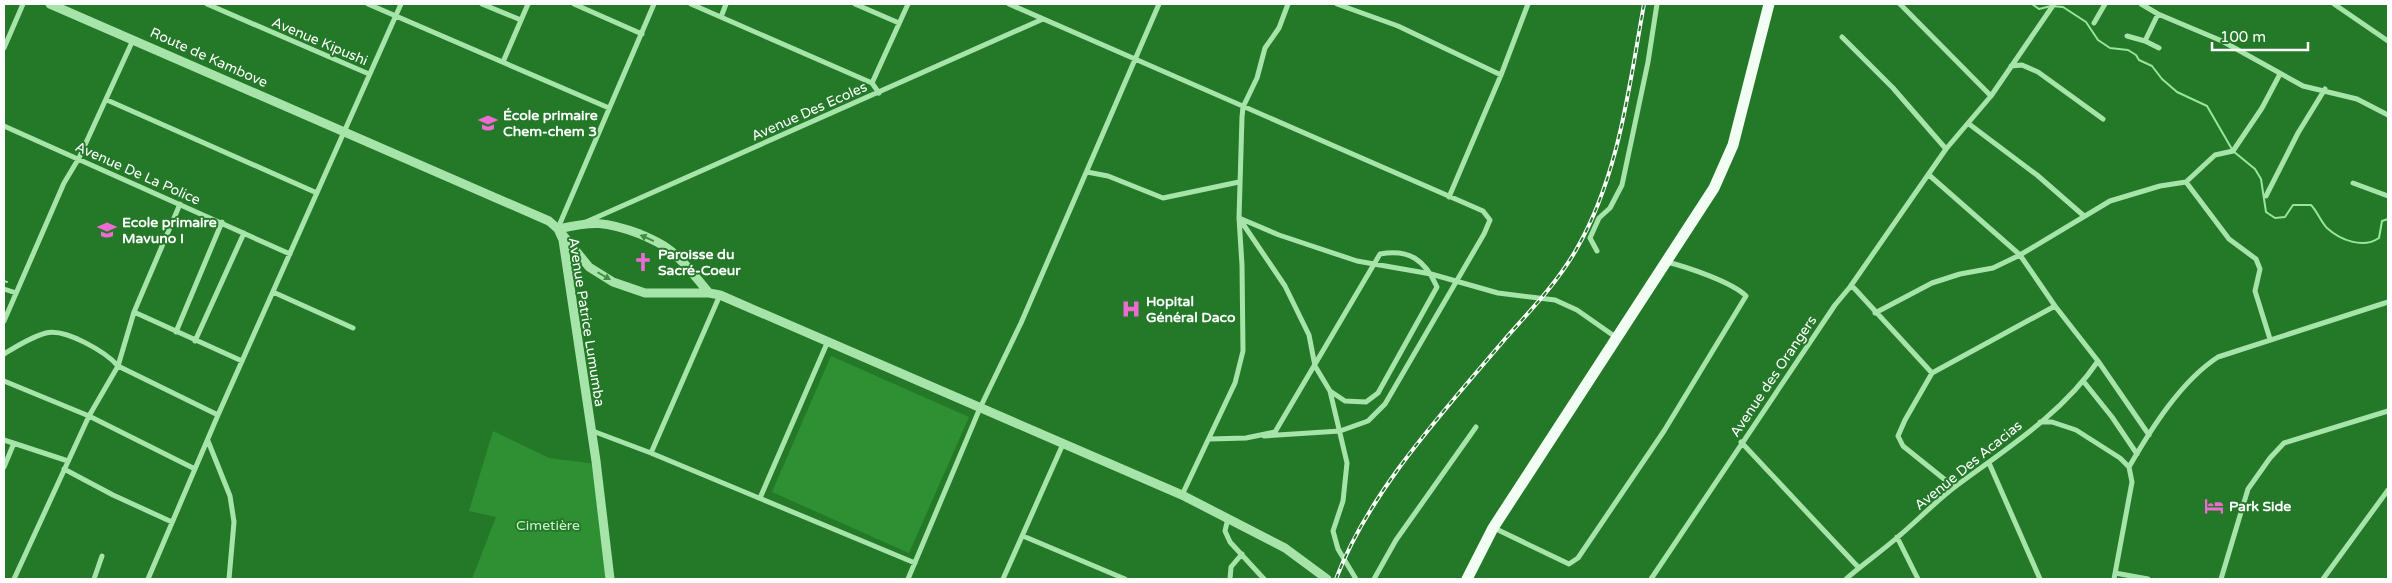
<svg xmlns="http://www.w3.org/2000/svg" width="2392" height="583" viewBox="0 0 2392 583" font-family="'Varela Round',sans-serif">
	<rect width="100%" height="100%" fill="#247929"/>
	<!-- green -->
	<path fill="#2f9033" d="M 831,356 L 969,417 L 909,553 L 772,492 Z
		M 493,431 L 549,458 L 596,464 L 606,579 L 472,579 L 496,517 L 469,511 Z"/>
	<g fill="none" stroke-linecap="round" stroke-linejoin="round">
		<!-- stream -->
		<path stroke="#9be49d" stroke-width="2" d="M 2032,4 L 2039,9 L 2051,6 L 2063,7 L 2086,22 L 2098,40 L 2110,48 L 2128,50 L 2136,55 L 2139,60 L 2152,66 L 2162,79 L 2177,92 L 2207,106 L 2233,151 L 2255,169 L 2261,179 L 2266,212 L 2275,218 L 2285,217 L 2293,205 L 2311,205 C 2317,211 2321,222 2327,228 C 2340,240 2363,249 2379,238 L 2382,221 L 2388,219
			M 4,281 L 7,282"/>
		<!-- minor -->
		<path stroke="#a7e4a9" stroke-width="5" d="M 207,4 L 369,74
			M 368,4 L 609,108
			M 482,4 L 521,20
			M 574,4 L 642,34
			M 691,4 L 872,83 L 879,93
			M 855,4 L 899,23
			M 1009,4 L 1483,211 L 1490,220 L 1484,234 L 1385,404 L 1368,421 L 1340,431 L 1264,436
			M 1337,4 L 1398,26 L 1501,75
			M 2141,4 L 2158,14 L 2222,41 L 2303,86 L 2357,99 L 2388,115
			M 2334,4 L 2388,41
			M 2158,14 L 2145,41 L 2159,48
			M 721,17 L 726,4
			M 2094,23 L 2105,4
			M 2127,36 L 2145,41
			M 1842,37 L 1893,88 L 1946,149
			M 4,48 L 23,4
			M 503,62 L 528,4
			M 2011,66 L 2022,65 L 2038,72 L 2103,119
			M 872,83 L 908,4
			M 1991,96 L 2054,4
			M 107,100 L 317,193
			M 1969,124 L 2037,175 L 2084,216
			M 4,126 L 290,254
			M 1087,172 L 1108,176 L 1163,198 L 1239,182
			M 2353,183 L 2388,196
			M 2266,196 L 2298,133 L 2325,89
			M 1449,197 L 1501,75 L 1528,4
			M 1239,218 L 1279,235 L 1357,261 L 1431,274 L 1498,293 L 1555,300 L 1577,310 L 1617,338
			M 1239,218 L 1285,286 L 1309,335 L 1315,366 L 1330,391 L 1347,463 L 1343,501 L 1333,531 L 1338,549 L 1356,579
			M 586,222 L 1043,19
			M 558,228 L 654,4
			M 1597,251 L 1590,238 L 1599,218 L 1610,208 L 1622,185 L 1648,62 L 1657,4
			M 1850,287 L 1854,288 L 1932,373
			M 4,289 L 16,293
			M 273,292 L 353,328
			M 2055,306 L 2020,255 L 2110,201 L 2160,186 L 2186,182
			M 134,312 L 242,361
			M 1875,313 L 1932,283 L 1960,274 L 1993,268 L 2020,255 L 1929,175
			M 4,321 L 64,183 L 79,158 L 133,40
			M 176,332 L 222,222
			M 2270,339 L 2255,291 L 2260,269 L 2256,259 L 2229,239 L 2186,182 L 2215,155 L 2233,151 L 2262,108 L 2280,74
			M 195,341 L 244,233
			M 4,354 C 17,346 31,337 46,333 C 65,328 106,352 118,366 L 218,415
			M 4,381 L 89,416 L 195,469
			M 2084,382 L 2112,417 L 2137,454
			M 2040,422 L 2052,422 L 2076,430 L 2120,458 L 2129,467 L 2132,482 L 2114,579
			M 590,430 L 651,453 L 915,563
			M 1210,439 L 1246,438 L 1275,432 L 1380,254 C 1410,249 1425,260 1437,287 L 1378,393 L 1366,402 L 1345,401 L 1330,391
			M 4,440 L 68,461
			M 208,441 L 230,496 L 234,522 L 229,579
			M 1741,442 L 1859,568
			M 651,453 L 720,295
			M 1989,463 L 2040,579
			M 4,467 L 14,443
			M 2129,467 C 2151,429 2181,381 2218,357 L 2388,302
			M 64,469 L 113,495 L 172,522
			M 1954,487 L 1903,446 L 1898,436 L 1905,420 L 1932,373 L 2055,306 L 2098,361 L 2149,435
			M 1182,495 L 1235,383 L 1243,351 L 1242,265 L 1239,218 L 1242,117 L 1243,107 L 1257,78 L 1265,48 L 1279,28 L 1288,4
			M 760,498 L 828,341
			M 1228,518 L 1225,531 L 1230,542 L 1264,579
			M 1494,528 L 1569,564 L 1578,558 L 1664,431 L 1746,296 C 1732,282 1687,267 1667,262
			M 1023,536 L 1125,579
			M 1897,537 L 1918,579
			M 2115,573 L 2148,579
			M 14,579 L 89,416 L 118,366 L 134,312 L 180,204
			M 94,579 L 102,556
			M 148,579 L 218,415 L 401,4
			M 908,579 L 980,408 L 1021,323 L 1159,4
			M 1003,579 L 1063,444
			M 1230,579 L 1231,567 L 1242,554
			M 1374,579 L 1396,540 L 1476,427
			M 1651,579 L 1835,305 L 1850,287 L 1946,149 L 1991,96 L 1900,4
			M 1846,579 C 1863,564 1882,551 1899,536 C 1918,520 1936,501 1956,486 C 2006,449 2063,413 2098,361
			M 2221,579 L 2248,489 L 2270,458 L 2284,443 L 2388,411
			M 2323,579 L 2388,490"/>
		<!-- tertiary -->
		<path stroke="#a7e4a9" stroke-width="9" d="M 50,4 L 549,221 L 558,229 L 563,240 L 596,461 L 610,579
			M 709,293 C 696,278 683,259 667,248 C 659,242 649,238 640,234 C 605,221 594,221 558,229 L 589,267 L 613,282 L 645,293 L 709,293 L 720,295 L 1182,495 L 1285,548 L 1327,579"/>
		<!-- trunk -->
		<path stroke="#f2fef4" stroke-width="11" d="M 1467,579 L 1493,528 L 1714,188 L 1733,145 L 1769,4"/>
		<!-- rail casing -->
		<g stroke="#fff" stroke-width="4">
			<path id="rail" d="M 1336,579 C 1369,491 1445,410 1505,339 C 1530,311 1557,283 1576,250 C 1619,176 1629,87 1644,4"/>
		</g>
		<!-- rail -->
		<use href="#rail" stroke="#247929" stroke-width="2" stroke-dasharray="5.5" stroke-linecap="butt"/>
	</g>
	<!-- one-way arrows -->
	<defs><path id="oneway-solid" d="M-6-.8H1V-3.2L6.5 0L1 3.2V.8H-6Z" transform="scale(1.25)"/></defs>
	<g fill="#3e8e43">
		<use href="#oneway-solid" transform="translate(647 238) rotate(-156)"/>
		<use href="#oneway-solid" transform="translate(604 276) rotate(30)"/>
	</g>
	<!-- icons -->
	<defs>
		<g id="school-bare" transform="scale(1.5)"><path d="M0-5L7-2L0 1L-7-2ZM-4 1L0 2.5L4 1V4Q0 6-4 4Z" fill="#ed6bd3" stroke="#247929" stroke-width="2.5" paint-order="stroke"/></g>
		<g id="church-bare" transform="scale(1.5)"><path d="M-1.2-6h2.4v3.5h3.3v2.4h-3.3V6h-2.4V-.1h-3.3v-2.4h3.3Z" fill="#ed6bd3" stroke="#247929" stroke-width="2.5" paint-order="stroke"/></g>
		<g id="hospital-bare" transform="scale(1.5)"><path d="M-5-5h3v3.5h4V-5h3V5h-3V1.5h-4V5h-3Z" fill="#ed6bd3" stroke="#247929" stroke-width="2.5" paint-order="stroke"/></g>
		<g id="hotel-bare" transform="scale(1.5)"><path d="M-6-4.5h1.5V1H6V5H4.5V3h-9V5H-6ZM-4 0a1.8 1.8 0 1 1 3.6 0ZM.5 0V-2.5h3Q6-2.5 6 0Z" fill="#ed6bd3" stroke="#247929" stroke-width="2.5" paint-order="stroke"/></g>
	</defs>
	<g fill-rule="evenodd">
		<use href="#school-bare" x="488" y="123"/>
		<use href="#school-bare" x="107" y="230"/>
		<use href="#church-bare" x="643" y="262"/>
		<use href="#hospital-bare" x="1131" y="309"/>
		<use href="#hotel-bare" x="2214" y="506"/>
	</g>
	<g text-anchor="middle" stroke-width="4" stroke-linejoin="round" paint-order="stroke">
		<!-- street labels -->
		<g font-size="14" fill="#fff" stroke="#247929">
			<text transform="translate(320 41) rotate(23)" y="5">Avenue Kipushi</text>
			<text transform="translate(209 57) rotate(24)" y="5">Route de Kambove</text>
			<text transform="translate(809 111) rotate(-24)" y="5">Avenue Des Ecoles</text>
			<text transform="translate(138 173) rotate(24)" y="5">Avenue De La Police</text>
			<text transform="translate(587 322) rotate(81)" y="5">Avenue Patrice Lumumba</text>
			<text transform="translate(1773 376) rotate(-56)" y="5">Avenue des Orangers</text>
			<text transform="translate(1968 465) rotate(-39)" y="5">Avenue Des Acacias</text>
		</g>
		<!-- poi labels -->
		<g font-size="14" font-weight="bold" fill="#fff" stroke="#247929" text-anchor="start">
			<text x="503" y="120">École primaire<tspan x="503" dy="16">Chem-chem 3</tspan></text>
			<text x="122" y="227">Ecole primaire<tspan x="122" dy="16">Mavuno I</tspan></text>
			<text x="658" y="259">Paroisse du<tspan x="658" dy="16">Sacré-Coeur</tspan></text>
			<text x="1146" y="306">Hopital<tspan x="1146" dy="16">Général Daco</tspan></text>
			<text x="2229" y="511">Park Side</text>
		</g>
		<!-- park labels -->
		<g font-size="14" fill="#ccf4ce" stroke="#247929">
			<text x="548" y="530">Cimetière</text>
		</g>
	</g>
	<!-- border -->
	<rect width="2392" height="583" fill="none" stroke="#ffffff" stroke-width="10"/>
	<!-- scale -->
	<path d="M2212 42v8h96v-8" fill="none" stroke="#ffffff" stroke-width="2.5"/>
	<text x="2220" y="42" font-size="15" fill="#ffffff" stroke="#247929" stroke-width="4" paint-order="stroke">100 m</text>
</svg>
